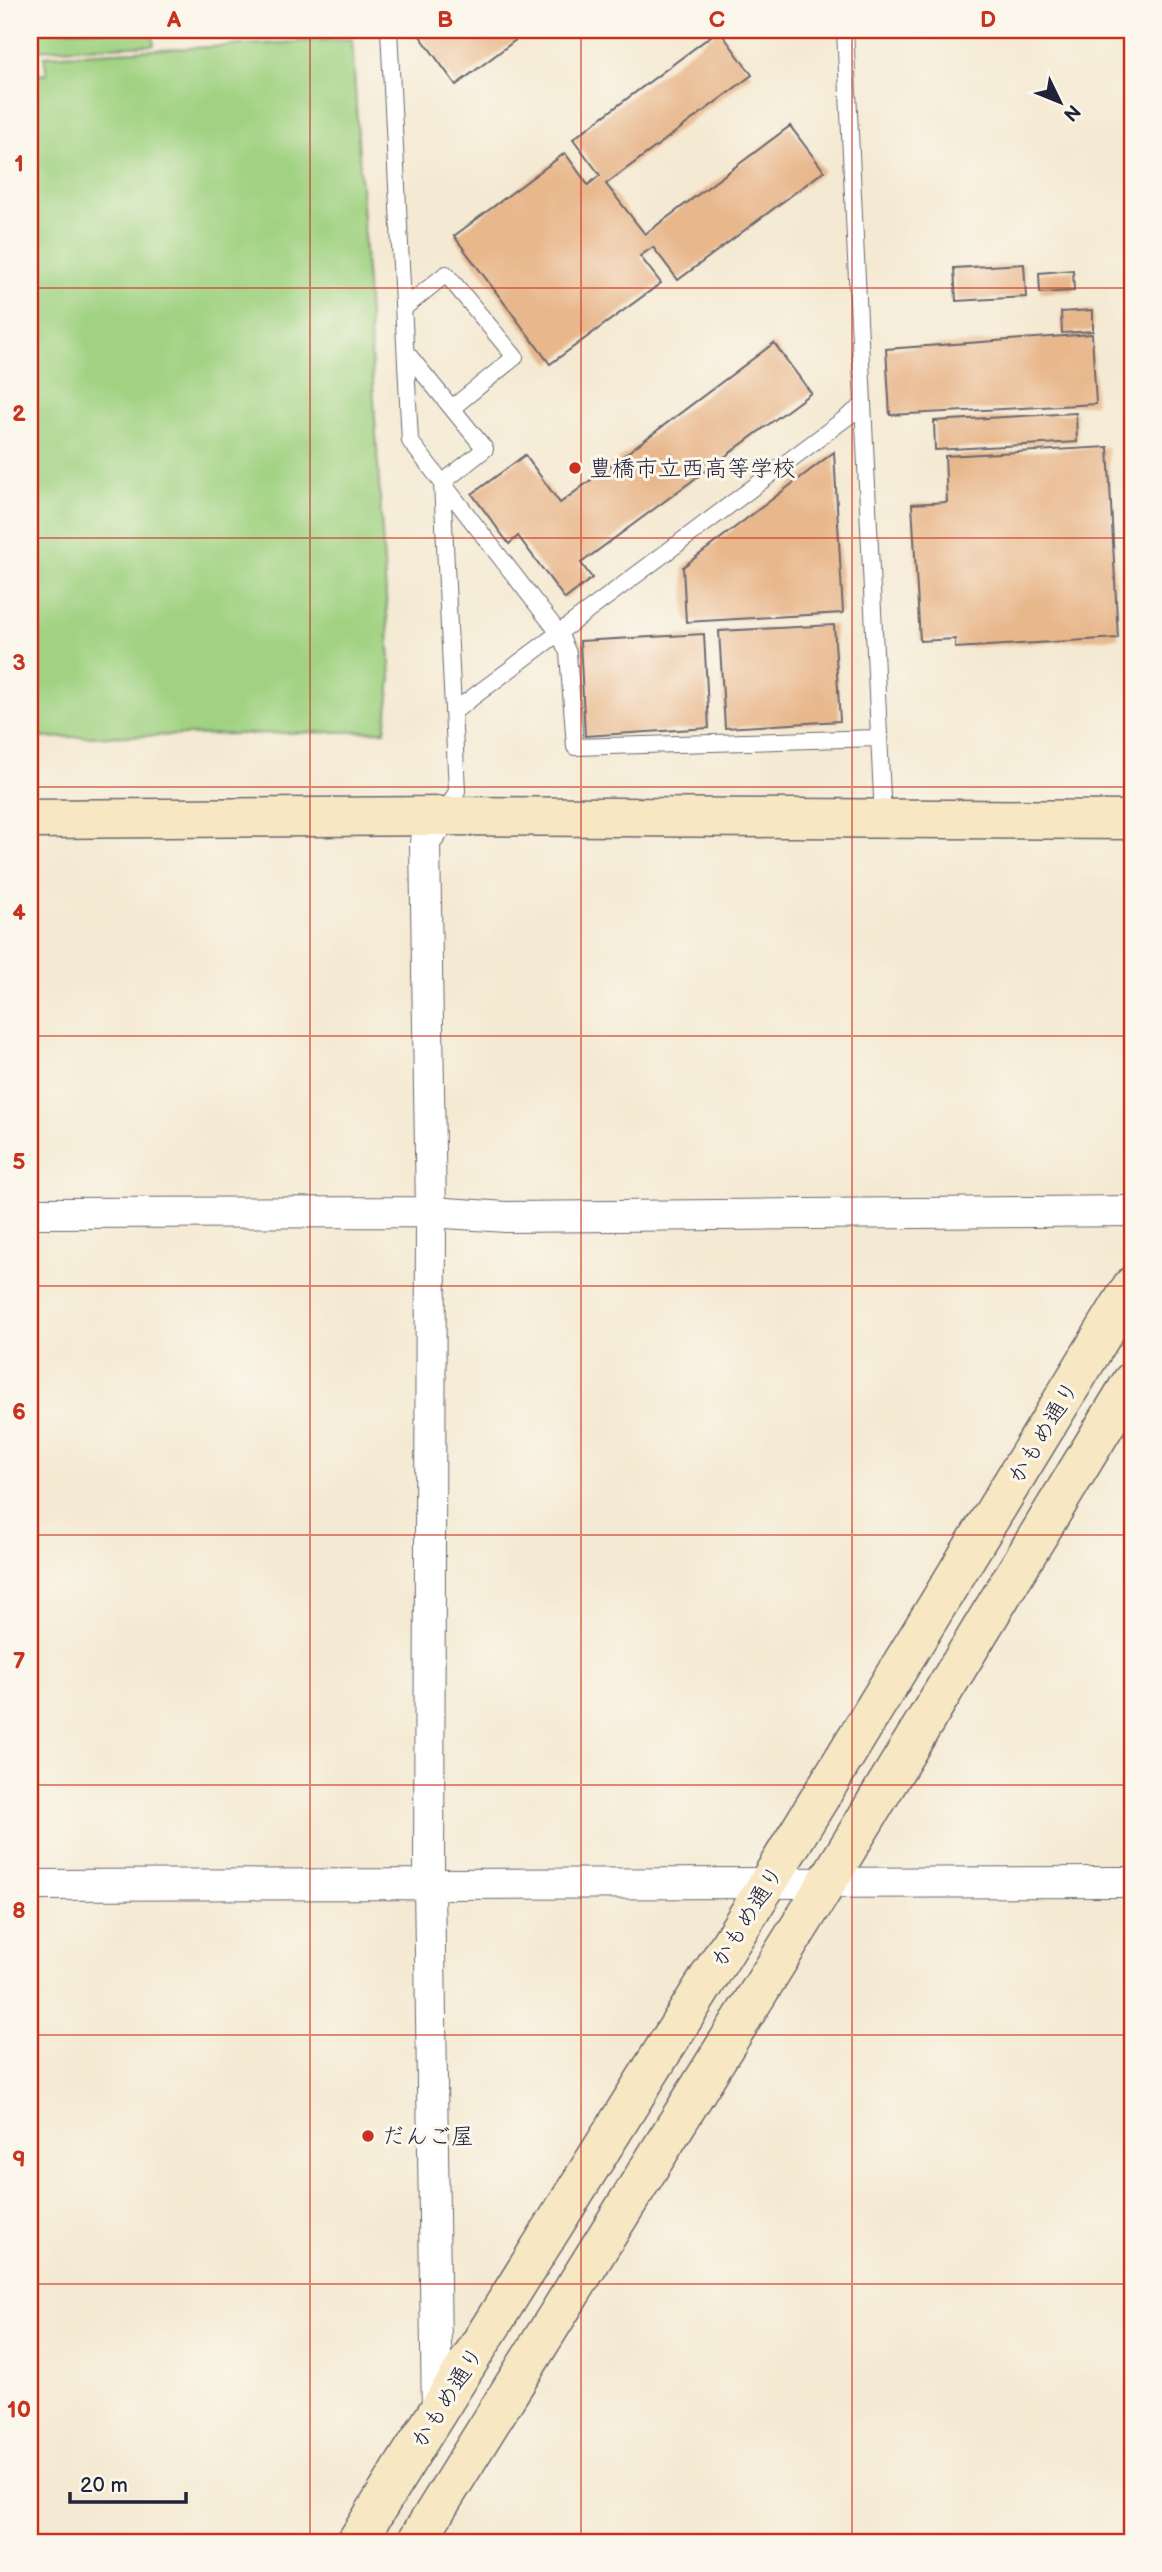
<svg xmlns="http://www.w3.org/2000/svg" width="1162" height="2572" viewBox="0 0 1162 2572" font-family="'Balsamiq Sans','Klee One',sans-serif">
	<rect width="100%" height="100%" fill="#fbf7ec"/>
	<filter id="ink" filterUnits="userSpaceOnUse"><feTurbulence type="fractalNoise" baseFrequency=".0143" numOctaves="2"/><feDisplacementMap in="SourceGraphic" scale="14" xChannelSelector="R" yChannelSelector="G"/><feConvolveMatrix kernelMatrix="1 2 1 2 8 2 1 2 1" color-interpolation-filters="sRGB"/></filter>
	<filter id="wash" filterUnits="userSpaceOnUse"><feTurbulence type="fractalNoise" baseFrequency=".00686" numOctaves="4" result="noise"/><feDisplacementMap in="SourceGraphic" scale="28" xChannelSelector="R" yChannelSelector="G"/><feGaussianBlur stdDeviation="1.57" result="paint"/><feColorMatrix in="noise" values="0 0 0 0 0 0 0 0 0 0 0 0 0 0 0 0 0 1.4 0 .05"/><feComposite in="paint" operator="in"/></filter>
	<g filter="url(#wash)">
		<rect width="100%" height="100%" fill="#f4e9d2"/>
		<!-- green -->
		<path fill="#a0d282" stroke="#617a5e" stroke-width="2" d="M 30,30 L 153,30 L 154,45 L 30,50 Z
			M 352,39 L 391,679 L 385,731 L 30,738 L 30,75 L 47,74 L 44,56 Z"/>
		<g id="blocks">
			<!-- building -->
			<path fill="#e8b78c" d="M 428,30 L 529,30 L 456,85 L 420,36 Z
				M 719,30 L 752,75 L 606,184 L 645,234 L 790,126 L 824,171 L 678,280 L 653,247 L 640,256 L 661,283 L 550,364 L 454,236 L 565,153 L 588,185 L 600,175 L 573,139 Z
				M 1024,264 L 1026,297 L 956,301 L 954,268 Z
				M 1073,270 L 1074,291 L 1040,293 L 1039,273 Z
				M 1093,310 L 1093,331 L 1062,333 L 1061,312 Z
				M 1092,334 L 1096,404 L 890,415 L 886,349 Z
				M 774,343 L 811,393 L 581,563 L 592,578 L 565,599 L 518,536 L 509,544 L 472,494 L 525,455 L 560,503 Z
				M 1076,413 L 1077,442 L 935,450 L 934,421 Z
				M 1108,447 L 1118,638 L 955,648 L 955,639 L 920,641 L 912,504 L 947,502 L 945,456 Z
				M 834,452 L 843,613 L 686,622 L 683,567 Z
				M 834,625 L 840,721 L 725,728 L 719,631 Z
				M 704,634 L 709,728 L 585,736 L 580,641 Z"/>
		</g>
	</g>
	<g filter="url(#ink)">
		<use href="#blocks" fill-opacity="0" stroke="#6c6870" stroke-width="2"/>
		<g fill="none" stroke-linecap="round" stroke-linejoin="round">
			<!-- lane casing -->
			<g stroke="#6c6870" stroke-width="18">
				<path id="lane" d="M 389,30 L 410,441 L 559,633 L 568,653 L 575,747 L 878,738
					M 845,30 L 883,818
					M 404,308 L 446,274 L 515,357 L 452,408
					M 406,352 L 485,449 L 442,483 L 457,791 L 445,814
					M 453,712 L 862,406"/>
			</g>
			<!-- street casing -->
			<g stroke="#6c6870" stroke-width="32">
				<path id="street" d="M 30,1213 L 431,1212 L 506,1217 L 1132,1211
					M 30,1885 L 1132,1882
					M 437,2414 L 429,1885 L 431,1212 L 425,842 L 444,816"/>
			</g>
			<!-- secondary casing -->
			<g stroke="#6c6870" stroke-width="41">
				<path id="secondary" d="M 30,819 L 444,816 L 1132,820
					M 356,2542 L 766,1886 L 1132,1286
					M 416,2542 L 826,1884 L 1132,1381"/>
			</g>
			<!-- lane -->
			<use href="#lane" stroke="#fff" stroke-width="16"/>
			<!-- street -->
			<use href="#street" stroke="#fff" stroke-width="30"/>
			<!-- secondary -->
			<use href="#secondary" stroke="#f7e8c3" stroke-width="38"/>
		</g>
	</g>
	<!-- grid -->
	<path fill="none" stroke="#c8321e" stroke-width="2" stroke-opacity="0.55" d="M 310,30 L 310,2542M 581,30 L 581,2542M 852,30 L 852,2542M 30,288 L 1132,288M 30,538 L 1132,538M 30,787 L 1132,787M 30,1036 L 1132,1036M 30,1286 L 1132,1286M 30,1535 L 1132,1535M 30,1785 L 1132,1785M 30,2035 L 1132,2035M 30,2284 L 1132,2284"/>
	<!-- markers -->
	<g fill="#c8321e" stroke="#fbf7ec" stroke-width="2.5">
		<circle cx="575" cy="468" r="7"/>
		<circle cx="368" cy="2136" r="7"/>
	</g>
	<g text-anchor="middle" stroke-width="6" stroke-linejoin="round" paint-order="stroke">
		<!-- poi labels -->
		<g font-size="23" fill="#22223b" stroke="#fbf7ec" text-anchor="start">
			<text x="589" y="476">豊橋市立西高等学校</text>
			<text x="382" y="2144">だんご屋</text>
		</g>
		<!-- street labels -->
		<g font-size="23" fill="#22223b" stroke="#fbf7ec">
			<text transform="translate(1043 1432) rotate(-59)" y="8">かもめ通り</text>
			<text transform="translate(747 1916) rotate(-58)" y="8">かもめ通り</text>
			<text transform="translate(447 2397) rotate(-58)" y="8">かもめ通り</text>
		</g>
	</g>
	<!-- margin -->
	<rect width="1162" height="2572" fill="none" stroke="#fbf7ec" stroke-width="77"/>
	<!-- north arrow -->
	<g transform="translate(1060 102) rotate(133)" stroke="#fbf7ec" stroke-width="5" paint-order="stroke">
	<path d="M0-5L12 26L0 18L-12 26Z" fill="#22223b"/>
	<text y="-10" font-size="19" font-weight="bold" text-anchor="middle" fill="#22223b">N</text>
	</g>
	<!-- scale -->
	<path d="M70 2492v10h116v-10" fill="none" stroke="#22223b" stroke-width="3.5"/>
	<text x="80" y="2492" font-size="21" fill="#22223b" stroke="#fbf7ec" stroke-width="5" paint-order="stroke">20 m</text>
	<rect x="38" y="38" width="1086" height="2496" fill="none" stroke="#c8321e" stroke-width="2.5"/>
	<g font-size="23" text-anchor="middle" font-weight="bold" fill="#c8321e">
		<text x="174" y="27">A</text>
		<text x="445" y="27">B</text>
		<text x="717" y="27">C</text>
		<text x="988" y="27">D</text>
		<text x="19" y="171">1</text>
		<text x="19" y="421">2</text>
		<text x="19" y="670">3</text>
		<text x="19" y="920">4</text>
		<text x="19" y="1169">5</text>
		<text x="19" y="1419">6</text>
		<text x="19" y="1668">7</text>
		<text x="19" y="1918">8</text>
		<text x="19" y="2167">9</text>
		<text x="19" y="2417">10</text>
	</g>
</svg>
